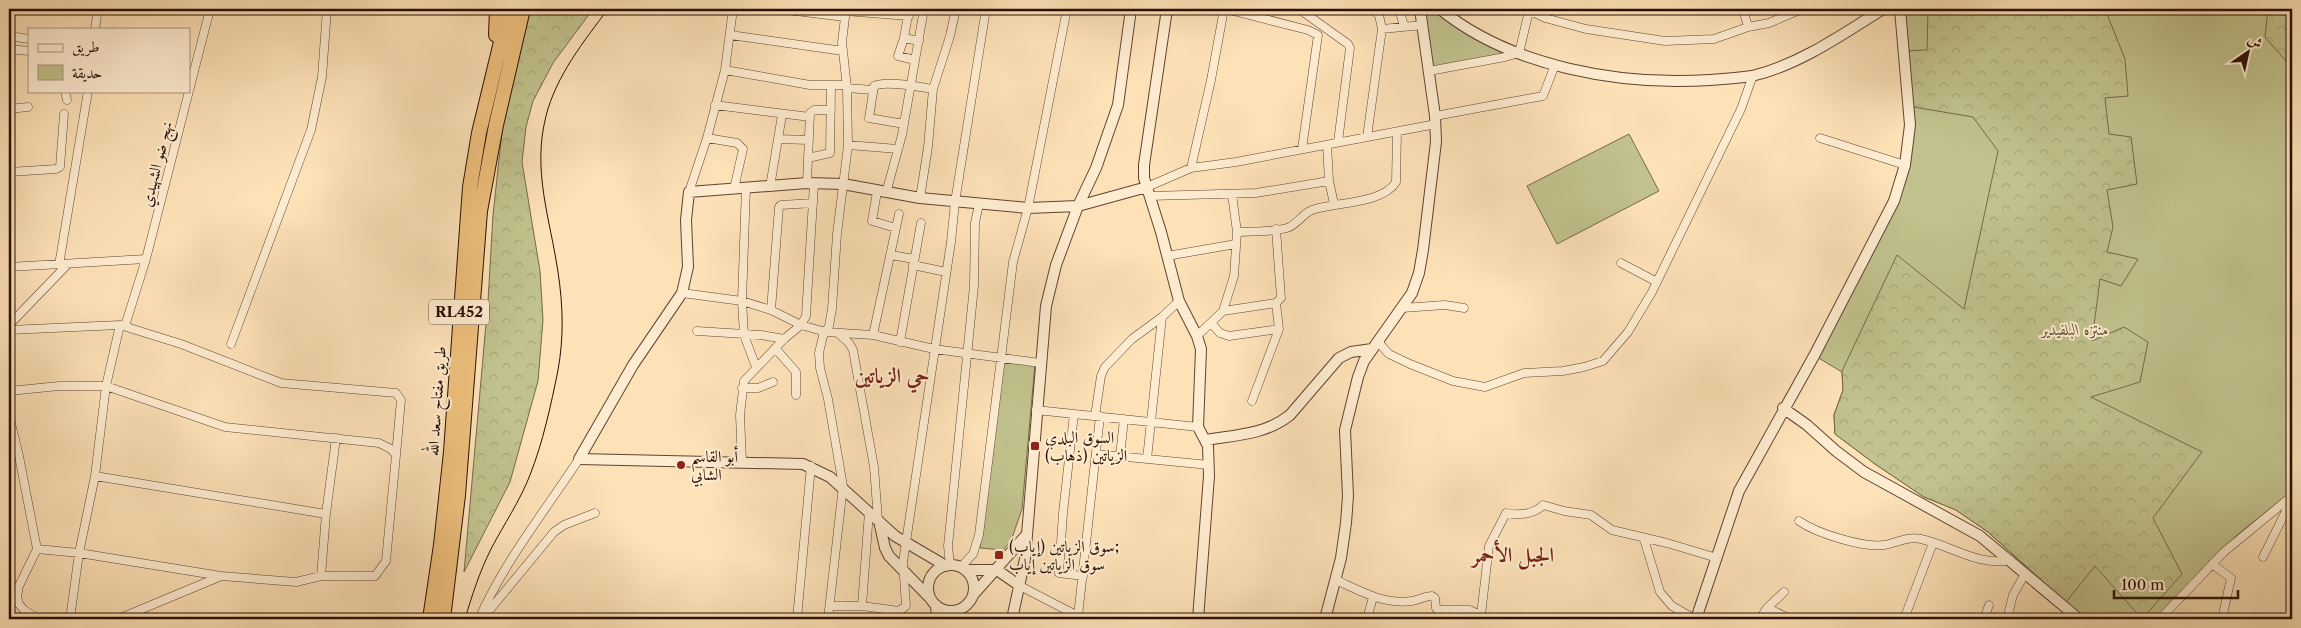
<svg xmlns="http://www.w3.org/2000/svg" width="2301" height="628" viewBox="0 0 2301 628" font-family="'Libre Caslon Text',Amiri,serif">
	<defs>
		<pattern id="forest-crowns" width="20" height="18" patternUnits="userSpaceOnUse" patternTransform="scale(1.25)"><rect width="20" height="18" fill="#c1c28d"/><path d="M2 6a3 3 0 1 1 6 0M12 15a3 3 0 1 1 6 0" fill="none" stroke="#a6a678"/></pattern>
	</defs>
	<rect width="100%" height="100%" fill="#fde1b7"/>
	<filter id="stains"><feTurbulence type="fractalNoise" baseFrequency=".004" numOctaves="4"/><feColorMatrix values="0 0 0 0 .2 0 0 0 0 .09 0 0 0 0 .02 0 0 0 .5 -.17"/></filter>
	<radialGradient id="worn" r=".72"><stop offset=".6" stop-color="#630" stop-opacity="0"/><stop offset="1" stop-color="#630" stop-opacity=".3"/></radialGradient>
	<!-- green -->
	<path fill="#c1c28d" stroke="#766848" d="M 1423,9 L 1435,9 L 1512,52 L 1432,67 Z
		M 1897,9 L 2292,9 L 2292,491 L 2236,536 L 2156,619 L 2087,619 L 2046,585 L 1988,532 L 1956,510 L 1924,497 L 1875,464 L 1835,434 L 1834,415 L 1843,390 L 1842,372 L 1817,357 L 1895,202 L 1911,130 Z
		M 1629,134 L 1659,191 L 1557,244 L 1527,186 Z
		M 1003,359 L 1035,364 L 1022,509 L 1011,541 L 1003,550 L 980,548 Z"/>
	<!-- forest -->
	<path fill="url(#forest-crowns)" stroke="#766848" d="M 530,9 L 593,9 L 553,63 L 533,101 L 526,127 L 522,162 L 540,271 L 543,320 L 538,381 L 510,482 L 464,572 L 488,301 L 493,215 L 503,122 Z
		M 1928,9 L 2105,9 L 2125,59 L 2128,96 L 2105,98 L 2109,134 L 2131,137 L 2137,184 L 2107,190 L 2113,227 L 2107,252 L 2138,259 L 2121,286 L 2100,279 L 2092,341 L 2124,327 L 2148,342 L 2140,382 L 2091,397 L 2202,452 L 2153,518 L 2182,574 L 2142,619 L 2095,566 L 2066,602 L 1988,532 L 1956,510 L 1924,497 L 1875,464 L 1835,434 L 1834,415 L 1843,390 L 1842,371 L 1897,255 L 1964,309 L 1998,151 L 1973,117 L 1908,106 L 1903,51 L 1927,50 Z
		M 2268,9 L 2292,9 L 2292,68 L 2265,37 Z"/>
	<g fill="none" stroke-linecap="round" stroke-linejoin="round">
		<!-- minor casing -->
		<g stroke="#5f4331" stroke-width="9">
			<path id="minor" d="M 779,9 L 845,17
				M 909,9 L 904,38 L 919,41
				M 1226,9 L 1308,30 L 1318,35 L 1302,149
				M 1299,9 L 1348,44 L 1350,48 L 1338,142
				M 1399,9 L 1404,26
				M 1526,9 L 1545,18 L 1586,29 L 1665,41 L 1714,39 L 1748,27 L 1769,23 L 1802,9
				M 1743,9 L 1748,27
				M 845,11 L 909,16
				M 95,29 L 98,9
				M 1382,29 L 1423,25
				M 730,35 L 843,51
				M 9,36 L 29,39
				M 904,38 L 898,56 L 915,60
				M 9,49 L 29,51
				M 725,70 L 810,85 L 847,85
				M 1429,71 L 1505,57 L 1519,53 L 1529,11
				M 847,88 L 873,90
				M 65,91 L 67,100
				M 715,105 L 810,117
				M 9,109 L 28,107
				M 1435,116 L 1543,96 L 1555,65
				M 904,124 L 869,118 L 874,86 C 884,80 920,87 933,89
				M 1367,137 L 1382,29 L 1379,15 L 1371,9
				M 707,138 L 737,143 L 743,149 L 734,189
				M 1820,138 L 1905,165
				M 778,139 L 808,140
				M 848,145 L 898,149
				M 1327,145 L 1329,181 L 1334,204
				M 808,158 L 830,153 L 831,86
				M 1191,168 L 1211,80 L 1224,9
				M 9,172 L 56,169 L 60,167 L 64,114
				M 807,183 L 810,113 L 814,110 L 831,110
				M 746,187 L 742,301 L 744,335 L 756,367
				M 770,187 L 782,115
				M 1147,187 L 1191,168 L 1236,162 L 1436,124
				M 689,192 L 707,138 L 725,70 L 733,9
				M 877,192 L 872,221 L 896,228
				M 886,193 L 902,135 L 924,9
				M 1150,196 L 1256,193 L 1329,181
				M 920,198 L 928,147 L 933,89 L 950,36 L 956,9
				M 1237,232 C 1251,231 1274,232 1287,228 C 1297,225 1302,214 1312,210 C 1335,202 1383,204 1396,182 L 1397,132
				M 891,255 L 914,259
				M 1167,256 L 1236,244
				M 1621,263 L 1657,282
				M 59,265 L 88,91
				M 913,265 L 946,272
				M 9,267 L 146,259
				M 682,293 L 742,301 L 771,310 L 801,325 L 826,332 L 873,335 L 934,349 L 1040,363
				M 1402,308 L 1445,305 L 1464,308
				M 771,310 L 779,207 L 781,205 L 813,203
				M 1223,311 L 1276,303 L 1281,298 L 1276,229
				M 1211,323 L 1220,333 L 1229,336 L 1279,329
				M 9,325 L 68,264
				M 125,326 L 146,259 L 210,9
				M 9,330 L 120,325 L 181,344 L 281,383 L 396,393 L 401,400 L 396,455
				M 697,331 L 761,335 L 784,339
				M 839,334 L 849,343 L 853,350 L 874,467 L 878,520
				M 873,335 L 899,214
				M 1197,336 L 1223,311 L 1234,276 L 1237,232 L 1232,194
				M 900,342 L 921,223
				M 1378,342 L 1389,354 L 1410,364 L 1453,381 L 1485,387 L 1524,373 L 1563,371 L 1584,367 L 1603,361 L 1628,332 L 1652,292 L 1741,109 L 1753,75
				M 231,344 L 311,130 L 322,77 L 327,9
				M 775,348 L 796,372 L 796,395
				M 742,388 L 758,388 L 773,382
				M 9,391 L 59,386 L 106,386 L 225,427 L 379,443 L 391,449 L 396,455 L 386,561 L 375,576 L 321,576 L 296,582 L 221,576 L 79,553 L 37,549
				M 1252,401 L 1279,329 L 1276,303
				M 1036,410 L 1198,427
				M 1074,414 L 1063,513 L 1059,573 L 1083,576
				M 9,415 L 19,456 L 37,549 L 19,586 L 17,596 L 19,604 L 24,610 L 39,619
				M 1095,416 L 1101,376 L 1105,367 L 1132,339 L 1162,317 L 1179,301
				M 1096,454 L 1209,465
				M 1120,456 L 1124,419
				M 1147,459 L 1162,317
				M 742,462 L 740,415 L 744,381 L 784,339 L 801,325 L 806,316 L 814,184
				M 95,476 L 326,514
				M 1799,521 C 1816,533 1863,548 1884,545 C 1897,543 1907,536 1921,539 C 1950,545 1979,567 2010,560
				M 1644,539 L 1660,592 L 1672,606 L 1695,619
				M 2263,557 L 2292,499
				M 2212,564 L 2231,578 L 2222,619
				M 950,565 L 948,546 L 974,286 L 975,223 L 979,204
				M 961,567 L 973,554 L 979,535 L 1013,262 L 1028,208 L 1067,9
				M 321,576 L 326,514 L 336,438
				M 1336,580 C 1360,591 1384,605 1412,601 C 1419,600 1425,596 1432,596 L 1435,598 L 1436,608 L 1438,610 L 1470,610 L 1488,619
				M 1020,586 L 1078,616 L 1100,416
				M 830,606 L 862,606 L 899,611 L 906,606 L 903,562 L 951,242 L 955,202 L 986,9
				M 862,606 L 869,512
				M 1767,608 L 1791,619
				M 1481,615 L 1489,546 L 1506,513 C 1518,516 1535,514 1543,505 L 1564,511 L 1591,515 L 1612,530 L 1667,543 L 1717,558
				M 483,618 L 554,532 L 564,525 L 595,513
				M 70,619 L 79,553 L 95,476 L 106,386 L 120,325
				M 118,619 L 219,577
				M 479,619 C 504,562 545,511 579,459
				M 797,619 L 811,466
				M 828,619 L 843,486 L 828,399 L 820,368 L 819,353 L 823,336 L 829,326 L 832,309 L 837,234 L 848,145 L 847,88 L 842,42 L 846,9
				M 952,619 L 953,611
				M 1367,619 L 1373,597
				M 1760,619 L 1767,608 L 1784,592
				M 1904,619 L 1933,543
				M 1984,619 L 1989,605
				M 2007,619 L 2013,595 L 2025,574
				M 2160,619 L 2224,552 L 2292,496"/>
		</g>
		<!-- tertiary casing -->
		<g stroke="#5f4331" stroke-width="12">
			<path id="tertiary" d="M 1167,9 L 1144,165 L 1144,178 L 1161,232 L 1179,301 L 1197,336 L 1201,349 L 1198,427 L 1208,446 L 1209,476 L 1198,619
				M 1440,9 C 1511,67 1621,86 1710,80 C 1724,79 1738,78 1752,76 C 1799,65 1843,34 1883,9
				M 1783,408 L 1807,425 L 1836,451 L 1864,472 L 1980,536 L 2079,619
				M 1205,440 C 1235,435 1265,435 1290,415 L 1339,358 L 1351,352 L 1372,349
				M 879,521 L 885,548 L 889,556 L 931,599
				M928 588a23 23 0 1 1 46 0a23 23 0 1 1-46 0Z
				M 946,566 L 895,536 L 830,477 L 803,464 L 579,459 L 633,365 L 682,293 L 688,267 L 686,220 L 689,192 L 807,183 L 843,184 L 920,198 L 1028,208 L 1078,206 L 1147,187
				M 965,570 L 997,570 L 1020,586
				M 974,594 L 1027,534
				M 936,605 L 937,619
				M 1012,619 L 1025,559 L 1046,306 L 1056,265 L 1078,206 L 1096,168 L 1118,105 L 1131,9
				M 1325,619 L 1341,558 L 1346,523 L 1348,496 L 1345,430 L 1358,377 L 1364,361 L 1412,293 L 1419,273 L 1423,250 L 1436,142 L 1435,116 L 1420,9
				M 1696,619 L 1739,491 L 1815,354 L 1894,201 L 1905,165 L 1910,125 L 1900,9"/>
		</g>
		<!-- trunk casing -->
		<g stroke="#2a0e04" stroke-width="16">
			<path id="trunk" d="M 496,35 L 497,9
				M 430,619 L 441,545 L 451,452 L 470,187 L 479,133 L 509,9
				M 443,619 L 458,495 L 480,211 L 496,125 L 523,9"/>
		</g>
		<!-- minor -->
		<use href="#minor" stroke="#feecd0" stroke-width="8"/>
		<!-- tertiary -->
		<use href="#tertiary" stroke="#feecd0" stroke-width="10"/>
		<!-- trunk -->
		<use href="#trunk" stroke="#eec07c" stroke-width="14"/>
		<!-- tram -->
		<path stroke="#2a0e04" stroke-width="1" d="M 465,619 C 472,595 480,571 491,549 C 504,524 520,501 530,475 C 543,442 551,405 558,370 C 564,337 563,305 558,272 C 550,218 532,171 546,116 C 556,76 584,41 608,9"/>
	</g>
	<!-- markers -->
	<g fill="#8f2418" stroke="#feecd0" stroke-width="2">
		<rect x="1030" y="441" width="10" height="10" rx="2.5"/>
		<circle cx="681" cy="465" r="5"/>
		<rect x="994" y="550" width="10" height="10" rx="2.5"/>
	</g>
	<g text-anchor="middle" stroke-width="4" stroke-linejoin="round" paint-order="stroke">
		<!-- shield labels -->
		<rect fill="#feecd0" stroke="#6a5141" stroke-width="1" x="429" y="299.5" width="60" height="25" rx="4"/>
		<g font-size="15" font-weight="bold" fill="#2a0e04">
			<text x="459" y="317">RL452</text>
		</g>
		<!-- street labels -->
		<g font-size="16" fill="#2a0e04" stroke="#feecd0">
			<text transform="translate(156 164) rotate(-76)" y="6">نهج ضو الشهيدي</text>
			<text transform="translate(436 401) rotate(-86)" y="6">طريق مفتاح سعد الله</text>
		</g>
		<!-- park labels -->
		<g font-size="16" font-style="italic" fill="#5f4d34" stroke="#feecd0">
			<text x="2075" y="335">منتزه البلفيدير</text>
		</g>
		<!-- poi labels -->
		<g font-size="16" fill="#2a0e04" stroke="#feecd0" text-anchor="start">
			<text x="1045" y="443">السوق البلدي<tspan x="1045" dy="18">الزياتين (ذهاب)</tspan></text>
			<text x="691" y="462">أبو القاسم<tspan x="691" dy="18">الشابي</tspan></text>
			<text x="1009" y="552">سوق الزياتين (إياب);<tspan x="1009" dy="18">سوق الزياتين إياب</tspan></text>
		</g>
		<!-- district labels -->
		<g font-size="21" font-weight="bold" fill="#7a1f14" stroke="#feecd0">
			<text x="892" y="383">حي الزياتين</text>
			<text x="1513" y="562">الجبل الأحمر</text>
		</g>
	</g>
	<!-- margin -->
	<rect width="2301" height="628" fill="none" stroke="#fde1b7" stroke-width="30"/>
	<rect x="10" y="10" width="2281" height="608" fill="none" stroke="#2a0e04" stroke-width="2.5"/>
	<rect x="15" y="15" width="2271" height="598" fill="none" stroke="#2a0e04"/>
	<!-- legend -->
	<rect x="28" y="28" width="162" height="65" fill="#feecd0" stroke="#a9937e"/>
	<rect x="38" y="44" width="25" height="8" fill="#feecd0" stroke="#a9937e"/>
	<text x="72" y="52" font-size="15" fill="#2a0e04">طريق</text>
	<rect x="38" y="65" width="25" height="15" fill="#c1c28d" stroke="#a9937e"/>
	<text x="72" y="78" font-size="15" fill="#2a0e04">حديقة</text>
	<!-- north arrow -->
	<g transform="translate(2248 52) rotate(34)" stroke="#feecd0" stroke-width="4" paint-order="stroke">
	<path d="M0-4L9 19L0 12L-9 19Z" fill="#2a0e04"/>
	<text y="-8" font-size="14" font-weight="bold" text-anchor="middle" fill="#2a0e04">ش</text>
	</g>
	<!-- scale -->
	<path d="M2114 590v8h124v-8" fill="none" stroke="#2a0e04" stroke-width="2.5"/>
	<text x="2121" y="590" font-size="15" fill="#2a0e04" stroke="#feecd0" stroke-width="4" paint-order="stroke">100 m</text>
	<rect width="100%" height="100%" filter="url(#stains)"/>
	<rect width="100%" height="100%" fill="url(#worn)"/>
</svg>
